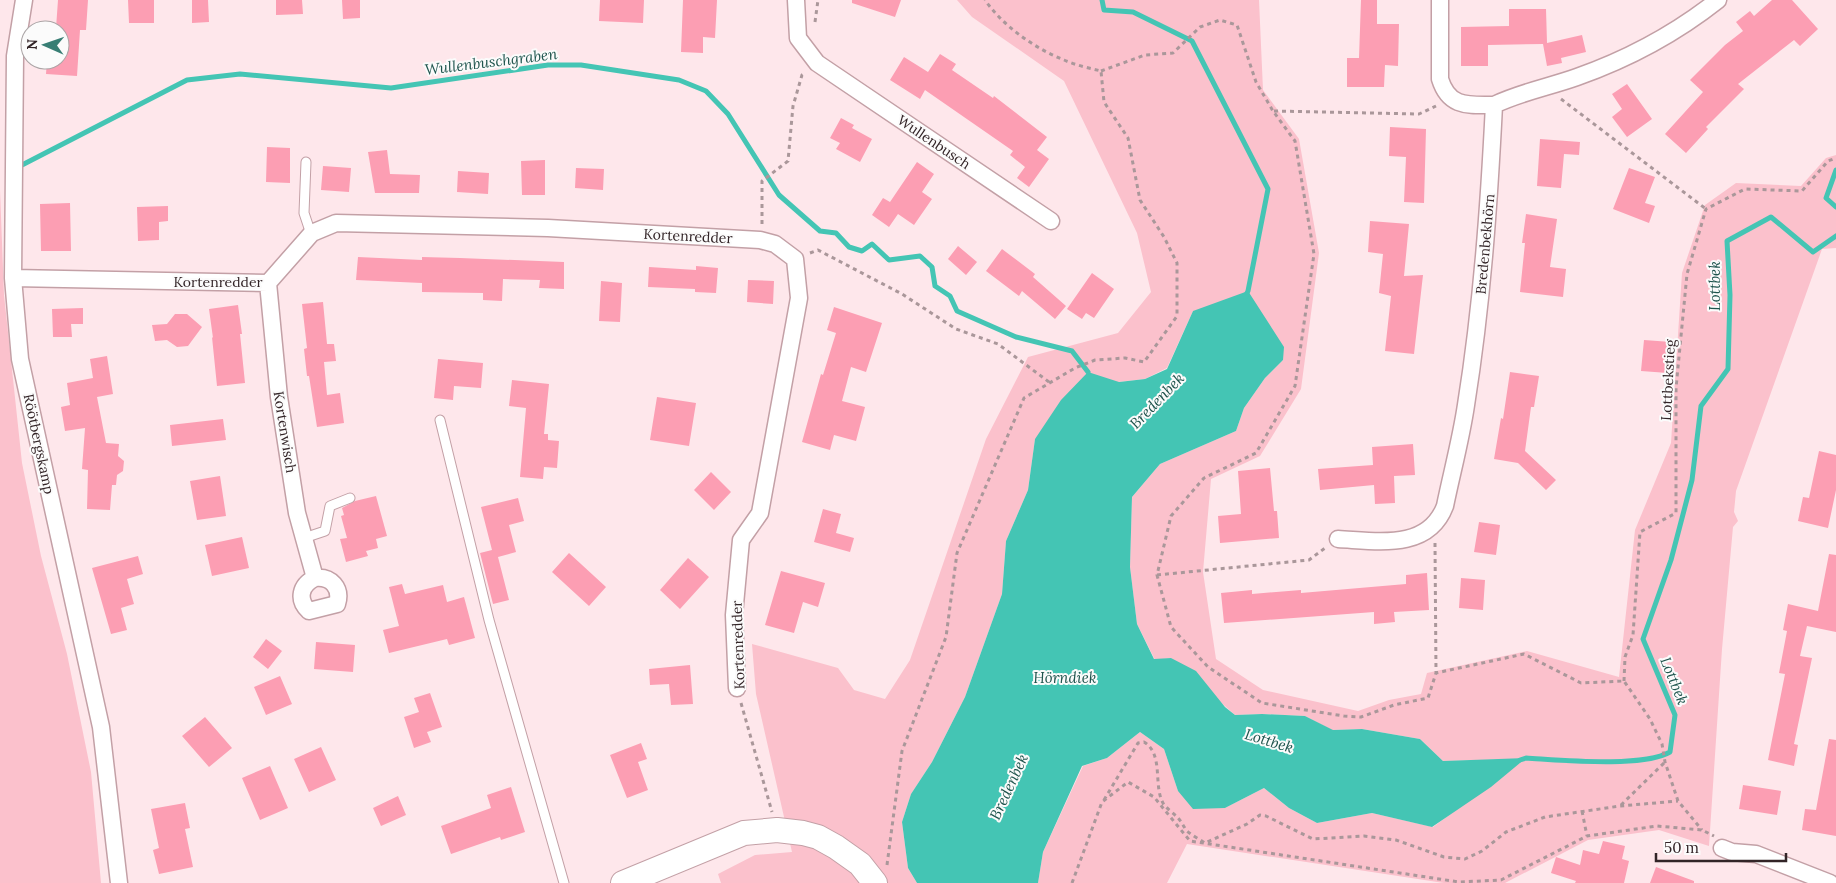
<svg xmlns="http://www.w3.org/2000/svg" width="1836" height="883" viewBox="0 0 1836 883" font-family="Lora,serif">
	<rect width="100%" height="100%" fill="#fee7eb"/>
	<!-- green -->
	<path fill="#fbc1cc" d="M 957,0 L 1259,0 L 1263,90 L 1299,139 L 1319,253 L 1301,389 L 1260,456 L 1211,479 L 1203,572 L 1216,659 L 1263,690 L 1358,711 L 1389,700 L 1421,694 L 1427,673 L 1527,651 L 1619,677 L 1635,530 L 1671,443 L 1682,273 L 1705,205 L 1736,183 L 1801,186 L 1826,158 L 1836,155 L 1836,248 L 1822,249 L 1736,491 L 1734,512 L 1738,521 L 1733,527 L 1722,649 L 1709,846 L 1659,830 L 1588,840 L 1505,883 L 1444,883 L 1187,844 L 1167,883 L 1038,883 L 1043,852 L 1083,766 L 1107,758 L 1140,732 L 1164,749 L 1178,791 L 1225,808 L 1264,788 L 1289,808 L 1317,823 L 1372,813 L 1433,827 L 1525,759 L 1443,761 L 1420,739 L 1362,729 L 1332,730 L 1305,716 L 1262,714 L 1235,715 L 1171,658 L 1155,660 L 1137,624 L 1130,567 L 1132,497 L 1160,464 L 1236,431 L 1244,408 L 1265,378 L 1283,360 L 1193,311 L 1167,368 L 1145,379 L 1118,382 L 1035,439 L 1028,490 L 1006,541 L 1002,594 L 965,697 L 932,762 L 911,794 L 902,822 L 908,868 L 917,883 L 721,883 L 718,874 L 755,855 L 792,852 L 756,694 L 752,644 L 838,668 L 854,690 L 885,699 L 910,660 L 986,439 L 1028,357 L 1118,333 L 1151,292 L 1137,233 L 1064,81 L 972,17 Z
		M 0,190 L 4,295 L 22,463 L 41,556 L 67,654 L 91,772 L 101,883 L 0,883 Z"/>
	<!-- water -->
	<path fill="#44c5b4" d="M 1248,291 L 1284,347 L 1283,360 L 1265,378 L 1244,408 L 1236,431 L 1160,464 L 1132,497 L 1130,567 L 1137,624 L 1154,659 L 1171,658 L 1196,671 L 1225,707 L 1235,715 L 1262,714 L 1305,716 L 1333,730 L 1362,729 L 1420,739 L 1443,761 L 1526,758 L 1491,787 L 1432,827 L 1372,813 L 1317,823 L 1289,808 L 1264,788 L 1225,808 L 1193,809 L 1178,791 L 1164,749 L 1140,732 L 1107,758 L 1082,766 L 1043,852 L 1038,883 L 917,883 L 908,868 L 902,822 L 911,794 L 932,762 L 965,697 L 1002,594 L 1006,541 L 1028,490 L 1035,439 L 1061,400 L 1088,372 L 1119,382 L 1145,379 L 1167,369 L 1193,311 Z"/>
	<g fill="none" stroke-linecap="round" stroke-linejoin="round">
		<!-- stream -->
		<path stroke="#44c5b4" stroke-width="5" d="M 1102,0 L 1104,10 L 1133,12 L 1192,41 L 1268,189 L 1248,291 L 1245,297
			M 22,165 L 187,80 L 240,74 L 391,88 L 548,65 L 581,65 L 679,80 L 706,91 L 728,114 L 779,195 L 820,231 L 836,233 L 849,247 L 862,251 L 872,244 L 889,260 L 920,256 L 932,267 L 935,286 L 950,296 L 957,311 L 1016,337 L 1072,351 L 1088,372
			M 1836,170 L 1826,198 L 1836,207
			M 1520,760 L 1526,758 C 1561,760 1642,768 1670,752 L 1675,715 L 1643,639 L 1671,560 L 1692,480 L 1701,406 L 1728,369 L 1730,295 L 1727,241 L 1771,217 L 1813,252 L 1836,236"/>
	</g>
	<!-- building -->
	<path fill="#fc9eb3" d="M 58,0 L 88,0 L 86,30 L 80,30 L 77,76 L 46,74 L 47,60 L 60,60 L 60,29 L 56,28 Z
		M 128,0 L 154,0 L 154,23 L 129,23 Z
		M 192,0 L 208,0 L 209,22 L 192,23 Z
		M 276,0 L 302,0 L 303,14 L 276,15 Z
		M 342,0 L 360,0 L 360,18 L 343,19 Z
		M 600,0 L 644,0 L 643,23 L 599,21 Z
		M 683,0 L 717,0 L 715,38 L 703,37 L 703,53 L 681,52 Z
		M 852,0 L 901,0 L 895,17 L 852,3 Z
		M 1361,0 L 1377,0 L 1377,24 L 1399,24 L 1398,66 L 1385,65 L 1384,87 L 1347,87 L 1347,58 L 1359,58 Z
		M 1772,0 L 1792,0 L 1818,29 L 1800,46 L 1794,40 L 1738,84 L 1744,89 L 1706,127 L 1708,129 L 1686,153 L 1665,134 L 1703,92 L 1690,80 L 1725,45 L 1743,31 L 1736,22 L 1750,11 L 1754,16 Z
		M 1509,9 L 1546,9 L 1547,43 L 1582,35 L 1586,52 L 1561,58 L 1562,63 L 1547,66 L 1543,44 L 1488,45 L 1488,66 L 1461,66 L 1461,27 L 1509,26 Z
		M 940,54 L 956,64 L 952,70 L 993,98 L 994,96 L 1047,137 L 1037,150 L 1049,159 L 1029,187 L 1017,178 L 1025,167 L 1010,155 L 1013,151 L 925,90 L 920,99 L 890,80 L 904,57 L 928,72 Z
		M 1627,84 L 1652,119 L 1627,137 L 1612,117 L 1622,109 L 1612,94 Z
		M 841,118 L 854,125 L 852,128 L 872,139 L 860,162 L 836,149 L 840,143 L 830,138 Z
		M 1390,127 L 1426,129 L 1424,203 L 1404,202 L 1406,157 L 1389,156 Z
		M 1540,139 L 1580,142 L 1579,155 L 1564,154 L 1561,188 L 1537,186 Z
		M 267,147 L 290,148 L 290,183 L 266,182 Z
		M 387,150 L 390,174 L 420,175 L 419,193 L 375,193 L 368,152 Z
		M 545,160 L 545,195 L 522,195 L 521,161 Z
		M 917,162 L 934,174 L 922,192 L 932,199 L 914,225 L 898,214 L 889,227 L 872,215 L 883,198 L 890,202 Z
		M 323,166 L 351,168 L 349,192 L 321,190 Z
		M 576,168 L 604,169 L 603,190 L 575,188 Z
		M 1629,168 L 1655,177 L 1645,203 L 1655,206 L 1649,223 L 1613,209 Z
		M 458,171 L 489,173 L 488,194 L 457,192 Z
		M 70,203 L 71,251 L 41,251 L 40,204 Z
		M 168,206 L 168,221 L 159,222 L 159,240 L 138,241 L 137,207 Z
		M 1526,214 L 1557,219 L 1550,267 L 1566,269 L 1563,297 L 1520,292 L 1525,243 L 1522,243 Z
		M 1370,221 L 1409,224 L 1404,276 L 1423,275 L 1414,354 L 1385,351 L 1391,296 L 1379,293 L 1383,254 L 1368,252 Z
		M 958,246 L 977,262 L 966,275 L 948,259 Z
		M 1002,249 L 1035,274 L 1033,277 L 1066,306 L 1055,319 L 1022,291 L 1019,296 L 986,271 Z
		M 358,257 L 422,260 L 422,257 L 460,258 L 564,262 L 564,289 L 539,288 L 540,280 L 503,279 L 502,301 L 483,300 L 483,293 L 422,292 L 422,283 L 356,280 Z
		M 696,266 L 718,268 L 716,293 L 695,292 L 695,289 L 648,287 L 649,267 L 696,270 Z
		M 1092,273 L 1114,289 L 1094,318 L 1086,313 L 1082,319 L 1067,309 Z
		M 748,280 L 774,281 L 773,304 L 747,302 Z
		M 601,281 L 622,283 L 620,322 L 599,321 Z
		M 323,302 L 327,344 L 334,344 L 336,361 L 324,362 L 327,395 L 340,393 L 344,423 L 317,427 L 309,376 L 307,376 L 304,349 L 307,348 L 302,304 Z
		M 238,305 L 242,334 L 240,334 L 245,383 L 217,386 L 212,337 L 213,338 L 209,309 Z
		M 834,307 L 882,323 L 866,372 L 851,367 L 842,401 L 865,407 L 856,441 L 834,435 L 830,450 L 802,442 L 821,374 L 823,375 L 836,333 L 827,330 Z
		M 83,308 L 83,324 L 71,324 L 72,337 L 53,337 L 52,309 Z
		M 175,314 L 187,314 L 202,327 L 188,346 L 177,347 L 167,340 L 155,341 L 152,325 L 167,324 Z
		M 1644,340 L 1671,342 L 1668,373 L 1641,371 Z
		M 107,356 L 113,394 L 97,397 L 106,443 L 119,444 L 118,456 L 124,461 L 123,471 L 117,475 L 116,485 L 112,485 L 110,510 L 87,509 L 88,470 L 82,469 L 85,428 L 65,431 L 61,407 L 70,405 L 67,383 L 93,378 L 90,359 Z
		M 438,359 L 483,363 L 481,388 L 454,386 L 453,400 L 434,398 Z
		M 1510,372 L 1539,376 L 1534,407 L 1531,407 L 1525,451 L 1556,480 L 1546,490 L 1518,463 L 1494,459 L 1501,418 L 1503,419 Z
		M 512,380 L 549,384 L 544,434 L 548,434 L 548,440 L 559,441 L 557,468 L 544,467 L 543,479 L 520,477 L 526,408 L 509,406 Z
		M 657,397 L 696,403 L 689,446 L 650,440 Z
		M 223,419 L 226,440 L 172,446 L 170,425 Z
		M 1413,444 L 1415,475 L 1394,476 L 1395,503 L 1375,504 L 1374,485 L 1320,490 L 1318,469 L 1373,465 L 1372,447 Z
		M 1819,451 L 1836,455 L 1836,490 L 1828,528 L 1798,521 L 1803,497 L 1809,498 Z
		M 1270,468 L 1274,511 L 1277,511 L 1279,538 L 1220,543 L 1218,516 L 1241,514 L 1238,471 Z
		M 711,472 L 731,492 L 714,510 L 694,490 Z
		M 220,476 L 226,516 L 197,520 L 190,481 Z
		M 376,496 L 387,536 L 376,539 L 378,548 L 366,551 L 368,556 L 346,562 L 340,539 L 347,538 L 341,516 L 344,515 L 342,508 L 355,501 Z
		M 518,498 L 524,521 L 509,525 L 516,552 L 498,557 L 509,600 L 493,604 L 480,553 L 492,550 L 481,507 Z
		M 823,509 L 841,514 L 836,533 L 854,538 L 850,552 L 814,542 Z
		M 1479,522 L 1500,525 L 1496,555 L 1474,552 Z
		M 242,537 L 249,568 L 212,576 L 205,545 Z
		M 569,553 L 606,587 L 589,606 L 552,572 Z
		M 1829,554 L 1836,555 L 1836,632 L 1807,626 L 1800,656 L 1812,658 L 1794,744 L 1798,745 L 1794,766 L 1768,760 L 1785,674 L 1779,673 L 1787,631 L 1783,630 L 1788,604 L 1818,611 Z
		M 138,556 L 143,574 L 127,579 L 134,604 L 121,608 L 127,630 L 111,634 L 92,568 Z
		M 688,558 L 709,577 L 680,609 L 660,590 Z
		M 781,571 L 825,583 L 818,607 L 803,602 L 794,633 L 765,625 Z
		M 1427,573 L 1429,610 L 1394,612 L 1395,622 L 1374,624 L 1374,612 L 1224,623 L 1221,593 L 1252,590 L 1252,594 L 1301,590 L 1301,593 L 1406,584 L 1406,575 Z
		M 1461,578 L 1485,580 L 1483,610 L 1459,608 Z
		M 402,584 L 405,594 L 443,585 L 447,602 L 464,597 L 475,638 L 449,645 L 447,639 L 389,653 L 383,630 L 399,626 L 389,587 Z
		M 266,639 L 282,651 L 268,669 L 253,657 Z
		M 316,642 L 355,645 L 353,672 L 314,669 Z
		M 690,665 L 693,704 L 671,705 L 669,684 L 650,685 L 649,669 Z
		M 280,676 L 292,704 L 266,715 L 254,687 Z
		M 430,693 L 442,727 L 427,732 L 431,742 L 414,748 L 404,717 L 419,712 L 414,698 Z
		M 205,717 L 232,748 L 209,767 L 182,736 Z
		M 1829,739 L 1836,740 L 1836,836 L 1802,830 L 1805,809 L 1816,810 Z
		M 641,743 L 647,759 L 638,762 L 648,790 L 627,798 L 610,755 Z
		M 321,747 L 336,780 L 309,792 L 294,759 Z
		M 270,766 L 288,808 L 260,820 L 242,778 Z
		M 1743,785 L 1781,791 L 1777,815 L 1739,809 Z
		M 511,787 L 525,832 L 501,840 L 500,837 L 451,854 L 441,826 L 491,808 L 487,795 Z
		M 398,796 L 406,815 L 381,826 L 373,808 Z
		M 185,803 L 190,828 L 185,829 L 193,867 L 159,874 L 153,850 L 159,848 L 151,809 Z
		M 1603,841 L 1625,846 L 1622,859 L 1629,861 L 1624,883 L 1575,883 L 1576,881 L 1551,873 L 1556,857 L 1580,865 L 1583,850 L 1599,854 Z
		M 1656,867 L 1694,881 L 1694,883 L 1650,883 Z"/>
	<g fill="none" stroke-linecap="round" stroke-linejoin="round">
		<!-- lane casing -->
		<g stroke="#c3a0a6" stroke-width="11">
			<path id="lane" d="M 306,162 L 304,213 L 311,234
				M 440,420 L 489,620 L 564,883
				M 304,538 L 325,531 L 330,506 L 350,498"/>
		</g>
		<!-- street casing -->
		<g stroke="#c3a0a6" stroke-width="19">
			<path id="street" d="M 24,0 L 15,56 L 13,278 L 20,359 L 101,727 L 119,883
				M 796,0 L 798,38 L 817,63 L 1051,221
				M 1440,0 L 1440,79 C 1449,108 1468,105 1494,105
				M 13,278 L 268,283 L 312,233 L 336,223 L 548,228 L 760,240 L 775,244 L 795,259 L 799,298 L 760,513 L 741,540 L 734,615 L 737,688
				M 268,283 L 279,397 L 297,513 L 315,578 C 300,585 297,600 309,611 L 337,604 C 342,588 331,576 315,578
				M 1338,539 C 1377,541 1428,551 1445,506 C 1452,472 1461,439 1466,405 C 1482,305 1489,205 1494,105 C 1521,92 1549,87 1577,77 C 1628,59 1675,34 1718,0
				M 1722,848 L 1732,852 L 1756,854 L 1830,883"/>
		</g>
		<!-- secondary casing -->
		<g stroke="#c3a0a6" stroke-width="26">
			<path id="secondary" d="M 623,883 L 744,833 L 777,830 L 803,833 L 818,837 L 836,847 L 860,864 L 875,883"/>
		</g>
		<!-- path -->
		<path stroke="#aa979a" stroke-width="3" stroke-dasharray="4 4" stroke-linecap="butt" d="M 815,22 L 818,0
			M 1101,71 L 1145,55 L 1173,53 L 1200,27 L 1220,20 L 1237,25 L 1256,82 L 1273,111 L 1295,141 L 1314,254 L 1295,386 L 1256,453 L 1204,478 L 1171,516 L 1157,575 L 1171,627 L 1208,667 L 1262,703 L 1344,716 L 1361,717 L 1394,705 L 1428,698 L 1436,673 L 1524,654 L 1581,683 L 1624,681 L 1650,719 L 1662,744 L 1665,762 L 1678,801 L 1702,830
			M 1561,99 L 1706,209
			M 1274,111 L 1419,114 L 1436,106
			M 762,224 L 762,181 L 788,161 L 793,106 L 802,75 L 805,73
			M 810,253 L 818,250 L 902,294 L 956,329 L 998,344 L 1049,382
			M 1435,543 L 1436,673
			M 1157,575 L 1309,560 L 1325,548
			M 1624,681 L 1625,657 L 1633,635 L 1640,532 L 1676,513 L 1676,388 L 1687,274 L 1706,209 L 1745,189 L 1802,191 L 1828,161 L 1836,158
			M 741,703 L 772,812
			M 1104,800 L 1138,743 L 1144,742 C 1164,754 1153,785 1163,803 C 1166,808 1173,813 1177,817 C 1181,821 1183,825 1186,830 C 1191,835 1199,839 1205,843 L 1247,824 L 1260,815 L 1266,816 L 1313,839 L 1364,836 L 1396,840 L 1444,857 L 1465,859 L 1482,851 L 1506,832 L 1545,817 L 1620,806 L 1678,801
			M 1621,805 L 1665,762
			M 1582,811 L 1587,836
			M 887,865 L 902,751 L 946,637 L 957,553 L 1024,398 L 1075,368 L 1095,360 L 1125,358 L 1144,362 L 1177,316 L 1177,263 L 1164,237 L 1140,200 L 1128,138 L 1104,102 L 1101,71 C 1089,68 1075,65 1064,60 C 1034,48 1003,26 985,0
			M 1072,883 L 1102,802 L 1128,782 L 1154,797 L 1190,841 L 1459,882 L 1501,880 L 1587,836 L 1657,826 L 1702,830 L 1714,836"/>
		<!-- lane -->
		<use href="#lane" stroke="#fff" stroke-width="9"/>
		<!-- street -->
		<use href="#street" stroke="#fff" stroke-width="16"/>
		<!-- secondary -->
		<use href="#secondary" stroke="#fff" stroke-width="24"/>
	</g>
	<g text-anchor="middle" stroke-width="4" stroke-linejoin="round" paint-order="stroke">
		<!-- street labels -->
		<g font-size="14" fill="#322427" stroke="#fbfbfb">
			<text transform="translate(934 142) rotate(34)" y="5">Wullenbusch</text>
			<text transform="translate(688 236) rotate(3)" y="5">Kortenredder</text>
			<text transform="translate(1485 244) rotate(-85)" y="5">Bredenbekhörn</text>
			<text x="218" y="287">Kortenredder</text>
			<text transform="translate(1668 380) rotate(-87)" y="5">Lottbekstieg</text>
			<text transform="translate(285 432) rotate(81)" y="5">Kortenwisch</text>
			<text transform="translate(39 444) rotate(78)" y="5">Röötbergskamp</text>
			<text transform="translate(738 645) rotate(-92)" y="5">Kortenredder</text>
		</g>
		<!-- water labels -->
		<g font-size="15" font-style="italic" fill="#1f544d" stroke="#fbfbfb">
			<text transform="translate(491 62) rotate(-7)" y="5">Wullenbuschgraben</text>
			<text transform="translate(1715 286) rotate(-90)" y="5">Lottbek</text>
			<text transform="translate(1157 401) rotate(-46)" y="5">Bredenbek</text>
			<text x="1065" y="683">Hörndiek</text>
			<text transform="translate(1674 681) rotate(68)" y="5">Lottbek</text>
			<text transform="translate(1269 741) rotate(17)" y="5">Lottbek</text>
			<text transform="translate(1009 787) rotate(-65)" y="5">Bredenbek</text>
		</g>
	</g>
	<!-- north arrow -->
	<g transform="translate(45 45) rotate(272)"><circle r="24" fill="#fbfbfb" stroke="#aba5a6"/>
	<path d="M0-4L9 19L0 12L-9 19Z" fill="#387e74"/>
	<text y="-8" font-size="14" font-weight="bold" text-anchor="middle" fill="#322427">N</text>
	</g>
	<!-- scale -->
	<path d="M1656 853v8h130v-8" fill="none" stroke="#322427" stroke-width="2.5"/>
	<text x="1664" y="853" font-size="15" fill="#322427" stroke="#fbfbfb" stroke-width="4" paint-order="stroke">50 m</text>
</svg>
